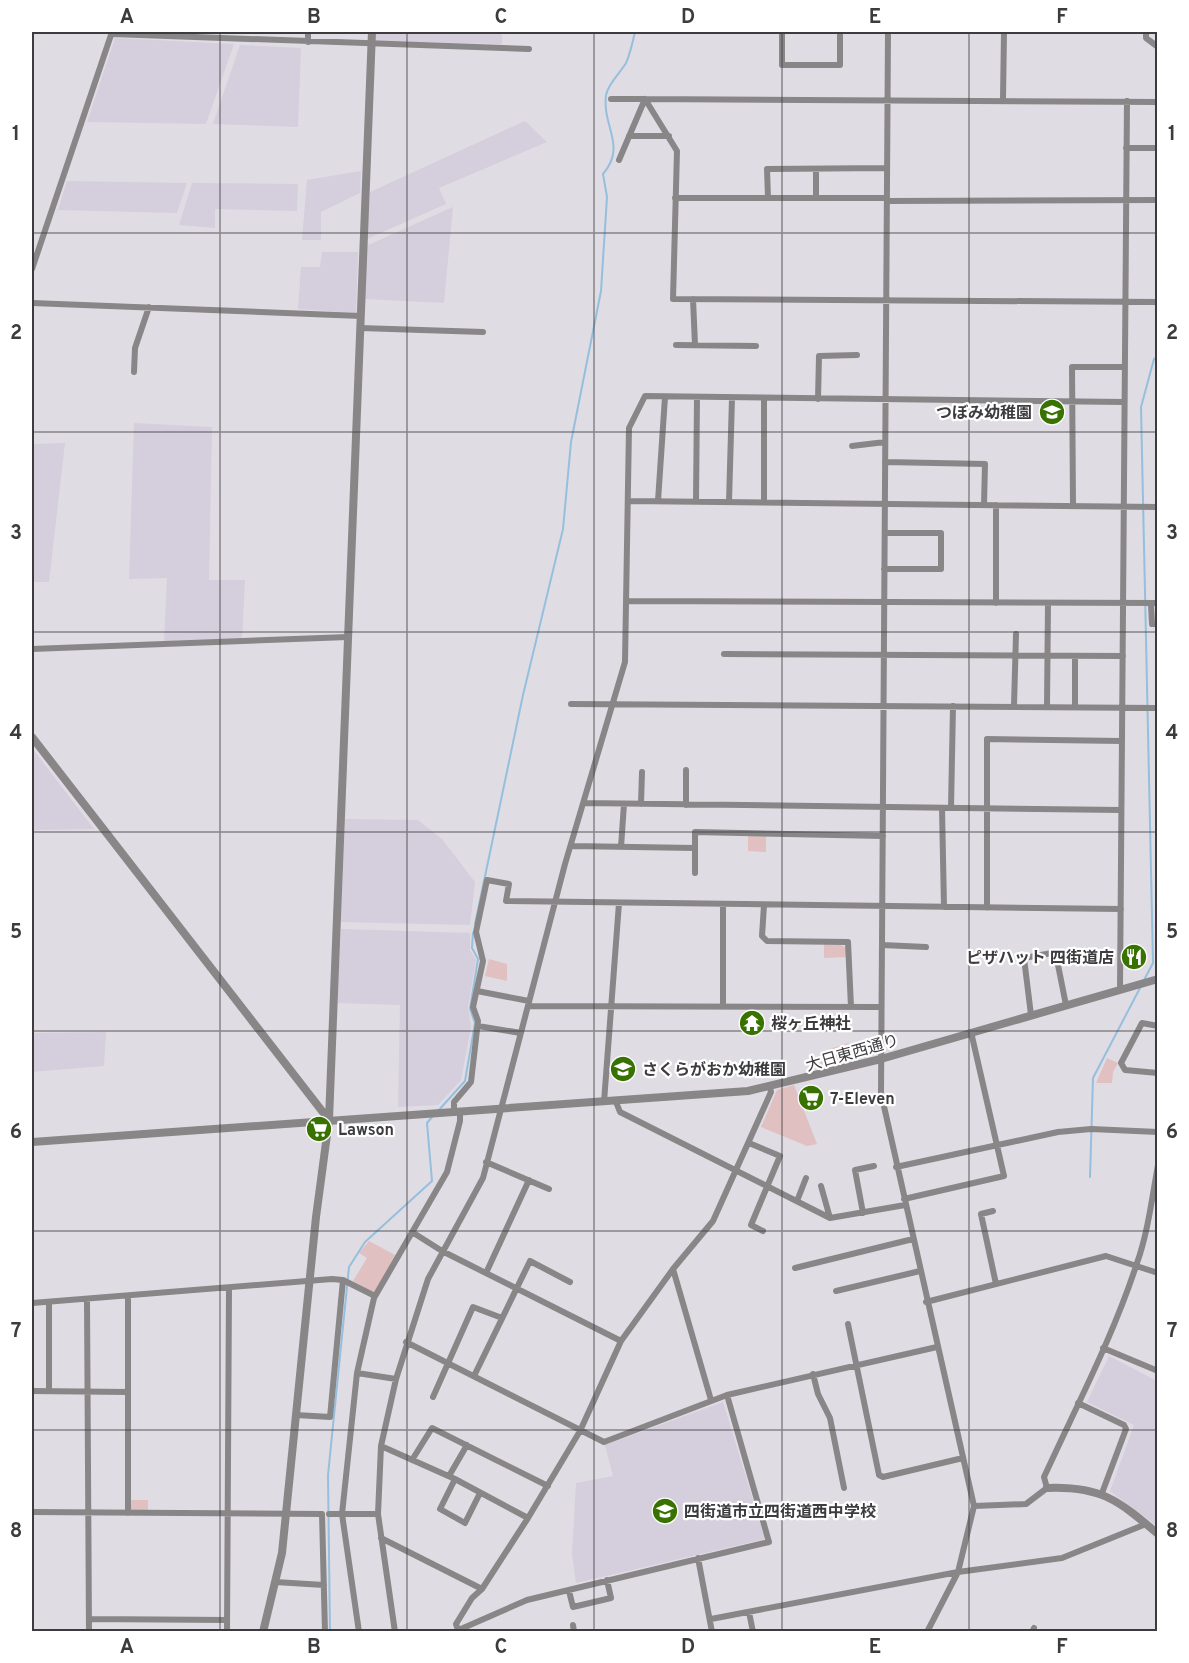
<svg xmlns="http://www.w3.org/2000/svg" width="1189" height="1663" viewBox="0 0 1189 1663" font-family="Overpass,'Noto Sans JP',sans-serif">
	<rect width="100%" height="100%" fill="#e0dce4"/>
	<!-- built -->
	<path fill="#d5cedc" d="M 375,32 L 502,32 L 502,44 L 375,41 Z
		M 115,38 L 234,44 L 206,124 L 87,122 Z
		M 240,45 L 301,48 L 298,127 L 213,124 Z
		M 525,121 L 547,142 L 439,188 L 446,204 L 367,239 L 370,192 Z
		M 361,171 L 360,193 L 321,212 L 321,240 L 302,240 L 307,180 Z
		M 67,181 L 187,183 L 177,213 L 58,210 Z
		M 192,183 L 298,184 L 297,211 L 215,209 L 215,228 L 179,225 Z
		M 453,207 L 444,303 L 365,299 L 366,246 Z
		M 322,252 L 358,252 L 356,313 L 298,309 L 301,267 L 320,267 Z
		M 134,423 L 212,427 L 209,580 L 245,580 L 242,639 L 164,641 L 167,578 L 129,579 Z
		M 65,443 L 49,582 L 32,582 L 32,444 Z
		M 32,748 L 94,829 L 32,830 Z
		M 345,819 L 418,820 L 442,839 L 475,882 L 470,925 L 341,922 Z
		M 341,929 L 470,933 L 470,950 L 476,960 L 468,1007 L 471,1027 L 461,1080 L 438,1105 L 398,1107 L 400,1005 L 337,1003 Z
		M 106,1032 L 104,1066 L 32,1072 L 32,1033 Z
		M 1109,1356 L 1157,1381 L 1157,1526 L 1110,1491 L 1134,1425 L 1087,1402 Z
		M 723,1402 L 765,1539 L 576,1583 L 572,1554 L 576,1483 L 613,1476 L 605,1445 Z"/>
	<!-- green -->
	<path fill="#e0c0c1" d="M 748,836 L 766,836 L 766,852 L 748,851 Z
		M 824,944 L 839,944 L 847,948 L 847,957 L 824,958 Z
		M 489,959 L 507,964 L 507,981 L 485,976 Z
		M 875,1039 L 876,1051 L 822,1067 L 819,1057 L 829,1054 L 829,1049 L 849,1043 L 850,1047 Z
		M 1107,1058 L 1118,1063 L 1113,1072 L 1112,1083 L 1096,1083 Z
		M 794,1085 L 817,1144 L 807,1146 L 761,1127 L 777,1090 Z
		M 369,1241 L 395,1255 L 376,1291 L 372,1292 L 353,1281 L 367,1258 L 359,1253 Z
		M 130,1500 L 148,1500 L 148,1511 L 131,1511 Z"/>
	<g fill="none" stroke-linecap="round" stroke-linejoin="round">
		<!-- stream -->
		<path stroke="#95bfdc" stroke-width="2" d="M 475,924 L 523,695 L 563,529 L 571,442 L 601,291 L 607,197 L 603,174 C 627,146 602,127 606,95 C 608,84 620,73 626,63 C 630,54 633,41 635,32
			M 1144,980 L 1153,963 L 1141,407 L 1154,359 L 1158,357
			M 438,1111 L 465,1081 L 475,1023 L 470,1009 L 478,959 L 472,948 L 473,933
			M 1090,1177 L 1093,1078 L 1140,988
			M 330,1632 L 328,1475 L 349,1267 L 365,1242 L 432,1181 L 427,1123 L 432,1117"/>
		<!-- minor -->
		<path stroke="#898688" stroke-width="6" d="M 782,32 L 782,65 L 840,65 L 840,32
			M 888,32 L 881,1093 L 974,1506 L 958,1572 L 927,1632
			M 1146,32 L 1146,38 L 1158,47
			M 112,34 L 529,49
			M 308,42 L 308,32
			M 611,99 L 645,99 L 619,160
			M 645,99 L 677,151 L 673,299 L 1158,302
			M 645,99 L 1158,102
			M 1003,99 L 1004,32
			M 629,136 L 669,136
			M 1126,148 L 1158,148
			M 816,169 L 816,198
			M 675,198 L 887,198
			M 768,198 L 767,169 L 887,168
			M 887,201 L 1158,200
			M 32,269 L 112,32
			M 693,299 L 695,345
			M 32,303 L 361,316
			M 360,328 L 483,332
			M 676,345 L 756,346
			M 134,372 L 135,348 L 149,307
			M 818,399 L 819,356 L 857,355
			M 852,446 L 885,442
			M 885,462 L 985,464 L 984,505
			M 629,501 L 1158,507
			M 658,501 L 665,397
			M 696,501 L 697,397
			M 729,502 L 732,398
			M 764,502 L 764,398
			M 996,505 L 996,603
			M 1073,506 L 1072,367 L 1125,367
			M 884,569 L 941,569 L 941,533 L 885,533
			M 628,601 L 1158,603
			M 1151,604 L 1152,624 L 1158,624
			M 32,649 L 348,637
			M 724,654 L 1123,656
			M 1075,656 L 1075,706
			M 571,704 L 1158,708
			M 1014,706 L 1016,634
			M 1047,706 L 1048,603
			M 686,770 L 686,805
			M 584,803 L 1121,810
			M 641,804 L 642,772
			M 942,808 L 944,907
			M 951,808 L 953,706
			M 571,846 L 695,848
			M 621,847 L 624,804
			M 695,873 L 695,832 L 883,836
			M 764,905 L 762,936 L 767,941 L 848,942 L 851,1007
			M 987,908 L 987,739 L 1122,741
			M 882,945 L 926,947
			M 1120,989 L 1127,101
			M 477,991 L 529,1001
			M 723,1005 L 723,904
			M 528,1006 L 881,1007
			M 1031,1015 L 1024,958 L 1052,953 L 1056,955 L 1066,1005
			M 478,1026 L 521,1033
			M 1158,1026 L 1142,1023 L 1121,1063 L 1125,1070 L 1158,1073
			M 604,1102 L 619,903
			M 616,1102 L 620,1112 L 830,1218 L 905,1205
			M 454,1113 L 454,1102 L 471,1082 L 478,1021 L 473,1007 L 483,961 L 476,932 L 487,880 L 509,884 L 506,901 L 1121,909
			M 749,1143 L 780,1156 L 751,1225 L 763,1231
			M 486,1162 L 549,1189
			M 896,1167 L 1058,1132 L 1091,1129 L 1158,1132
			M 821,1186 L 830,1218
			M 904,1199 L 1004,1176 L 971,1032
			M 797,1201 L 806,1178
			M 993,1211 L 981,1214 L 996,1284
			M 863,1213 L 855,1170 L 874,1166
			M 412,1232 L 442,1251 L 621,1341
			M 795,1268 L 913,1239
			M 673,1269 L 711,1400
			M 486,1273 L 529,1180
			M 836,1291 L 920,1271
			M 128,1296 L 128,1513
			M 87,1300 L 89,1632
			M 926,1302 L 1106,1256 L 1158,1273
			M 32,1303 L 332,1279 L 343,1280 L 375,1296
			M 848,1324 L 879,1475 L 883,1477 L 963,1458
			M 406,1342 L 604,1442 L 727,1395 L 937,1347
			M 1103,1348 L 1158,1371
			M 357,1373 L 396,1379
			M 813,1374 L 818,1394 L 830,1418 L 844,1488
			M 474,1376 L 530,1261 L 570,1282
			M 32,1391 L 128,1392
			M 49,1391 L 49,1302
			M 433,1397 L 473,1307 L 502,1318
			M 1078,1403 L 1124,1425 L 1126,1429 L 1102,1493
			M 296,1415 L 330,1417 L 343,1280
			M 381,1446 L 455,1479 L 528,1518
			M 412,1460 L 432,1428 L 548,1486
			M 449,1476 L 467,1445
			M 455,1479 L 440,1509 L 465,1523 L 480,1493
			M 974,1506 L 1026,1504 L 1047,1488 L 1044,1477 C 1076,1407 1113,1337 1137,1263 C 1148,1232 1152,1198 1158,1165
			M 32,1512 L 322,1514 L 325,1632
			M 329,1514 L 378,1514
			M 381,1538 L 482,1589
			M 698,1558 L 712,1632
			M 275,1582 L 324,1585
			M 569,1591 L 573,1607 L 611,1598 L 607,1580
			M 749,1612 L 753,1632
			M 90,1619 L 227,1620
			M 711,1619 L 958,1572 L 1062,1558 L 1146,1524
			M 573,1625 L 574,1632
			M 458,1630 L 456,1624 L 472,1598 L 482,1589 L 528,1518 L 580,1431 L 621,1341 L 673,1269 L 713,1221 L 771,1092 L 770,1088
			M 227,1632 L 229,1289
			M 359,1632 L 342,1514 L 357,1373 L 374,1298 L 447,1172 L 460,1121 L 460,1113
			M 395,1632 L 378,1514 L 381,1446 L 396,1379 L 428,1279 L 483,1178 L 565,864 L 625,662 L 629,428 L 645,396 L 1124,402
			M 454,1632 L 527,1600 L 769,1542 L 727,1395
			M 630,1632 L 634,1632
			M 1032,1632 L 1034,1628"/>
		<!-- tertiary -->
		<path stroke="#898688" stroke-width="8" d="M 32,737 L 329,1120
			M 32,1142 L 748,1091 L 881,1059 L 1158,979
			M 1047,1488 C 1101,1486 1118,1500 1158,1534
			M 263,1632 L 282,1553 L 316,1217 L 329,1120 L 372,32"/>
	</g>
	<!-- grid -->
	<path fill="none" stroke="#3c3b3e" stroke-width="1.5" stroke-opacity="0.55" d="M 220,32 L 220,1632M 407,32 L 407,1632M 594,32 L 594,1632M 782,32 L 782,1632M 969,32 L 969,1632M 32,233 L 1158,233M 32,432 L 1158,432M 32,632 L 1158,632M 32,832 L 1158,832M 32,1031 L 1158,1031M 32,1231 L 1158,1231M 32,1430 L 1158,1430"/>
	<!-- icons -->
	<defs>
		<g id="school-disc" transform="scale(1.35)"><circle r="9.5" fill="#387201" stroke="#fff"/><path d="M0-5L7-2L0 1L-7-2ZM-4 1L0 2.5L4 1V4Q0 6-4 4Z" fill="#fff"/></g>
		<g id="restaurant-disc" transform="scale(1.35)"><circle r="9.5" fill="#387201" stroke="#fff"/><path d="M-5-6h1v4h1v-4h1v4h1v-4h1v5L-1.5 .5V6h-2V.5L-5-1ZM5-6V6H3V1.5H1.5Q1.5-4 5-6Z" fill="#fff"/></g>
		<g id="temple-disc" transform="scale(1.35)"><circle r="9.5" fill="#387201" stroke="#fff"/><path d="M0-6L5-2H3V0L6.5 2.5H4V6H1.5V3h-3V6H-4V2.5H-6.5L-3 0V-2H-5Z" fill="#fff"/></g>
		<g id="supermarket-disc" transform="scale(1.35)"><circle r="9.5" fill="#387201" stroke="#fff"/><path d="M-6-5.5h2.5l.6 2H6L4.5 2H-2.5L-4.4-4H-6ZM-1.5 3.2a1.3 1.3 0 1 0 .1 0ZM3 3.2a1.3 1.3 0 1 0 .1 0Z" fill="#fff"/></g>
	</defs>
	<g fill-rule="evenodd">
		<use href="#school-disc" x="1052" y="412"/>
		<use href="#restaurant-disc" x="1134" y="957"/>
		<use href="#temple-disc" x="752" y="1023"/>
		<use href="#school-disc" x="623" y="1069"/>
		<use href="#supermarket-disc" x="811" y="1098"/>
		<use href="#supermarket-disc" x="319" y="1129"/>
		<use href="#school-disc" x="665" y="1511"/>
	</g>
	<g text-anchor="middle" stroke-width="4.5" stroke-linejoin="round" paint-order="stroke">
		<!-- poi labels -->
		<g font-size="16" font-weight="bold" fill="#3c3b3e" stroke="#fff" text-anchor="start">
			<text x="1032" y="418" text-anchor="end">つぼみ幼稚園</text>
			<text x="1114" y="963" text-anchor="end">ピザハット 四街道店</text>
			<text x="771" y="1029">桜ヶ丘神社</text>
			<text x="642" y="1075">さくらがおか幼稚園</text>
			<text x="830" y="1104">7-Eleven</text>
			<text x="338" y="1135">Lawson</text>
			<text x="684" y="1517">四街道市立四街道西中学校</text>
		</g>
		<!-- street labels -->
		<g font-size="16" fill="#3c3b3e" stroke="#fff">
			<text transform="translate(852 1052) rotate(-16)" y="6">大日東西通り</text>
		</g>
	</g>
	<!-- border -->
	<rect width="1189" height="1663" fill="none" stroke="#ffffff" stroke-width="66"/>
	<rect x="33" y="33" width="1123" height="1597" fill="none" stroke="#3c3b3e" stroke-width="2"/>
	<g font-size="20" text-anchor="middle" font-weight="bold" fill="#3c3b3e">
		<text x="127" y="23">A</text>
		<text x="314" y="23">B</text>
		<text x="501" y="23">C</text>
		<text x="688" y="23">D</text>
		<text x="875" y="23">E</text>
		<text x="1062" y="23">F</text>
		<text x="16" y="140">1</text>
		<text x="1172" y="140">1</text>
		<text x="16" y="339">2</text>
		<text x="1172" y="339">2</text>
		<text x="16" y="539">3</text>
		<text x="1172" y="539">3</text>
		<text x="16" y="739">4</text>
		<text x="1172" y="739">4</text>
		<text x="16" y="938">5</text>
		<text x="1172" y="938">5</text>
		<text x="16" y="1138">6</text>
		<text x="1172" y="1138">6</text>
		<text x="16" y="1337">7</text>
		<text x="1172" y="1337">7</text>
		<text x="16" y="1537">8</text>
		<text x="1172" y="1537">8</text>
		<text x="127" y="1653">A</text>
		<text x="314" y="1653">B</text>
		<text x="501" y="1653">C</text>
		<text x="688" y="1653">D</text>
		<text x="875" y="1653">E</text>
		<text x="1062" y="1653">F</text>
	</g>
</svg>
